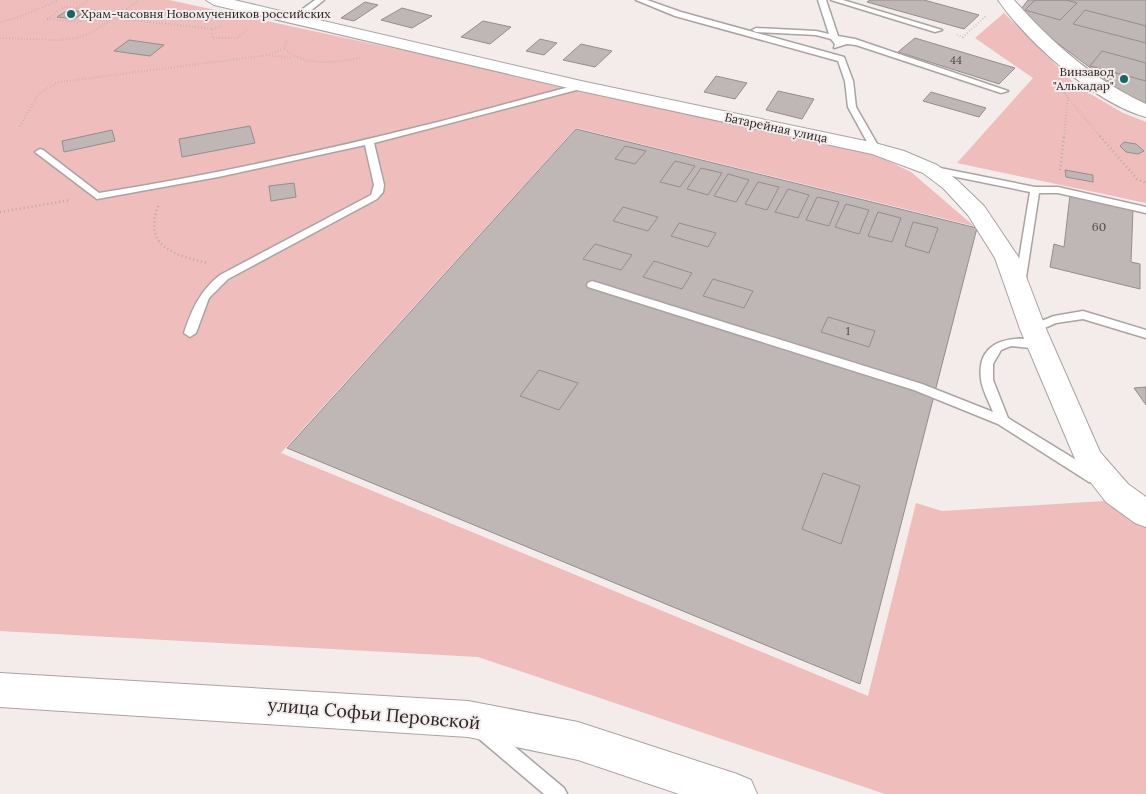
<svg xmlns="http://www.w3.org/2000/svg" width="1146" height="794" viewBox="0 0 1146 794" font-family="Lora,serif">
	<rect width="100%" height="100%" fill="#f4ebeb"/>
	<!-- green -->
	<path fill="#eebdbc" d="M 0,0 L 169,0 L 865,150 L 911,172 L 974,226 L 576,128 L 281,453 L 868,696 L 916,503 L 942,511 L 1104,501 L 1146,527 L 1146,794 L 885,794 L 478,657 L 0,631 Z
		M 1004,13 L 1077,86 L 1123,113 L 1146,122 L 1146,203 L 957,163 L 1033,78 L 975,38 Z"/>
	<!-- building -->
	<path fill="#bfb7b6" stroke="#958d8c" d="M 870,0 L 924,0 L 979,15 L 964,29 L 867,2 Z
		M 1028,0 L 1146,0 L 1146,110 L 1039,29 L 1021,9 Z
		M 1035,0 L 1066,0 L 1077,3 L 1060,20 L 1025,10 Z
		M 365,2 L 378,5 L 354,21 L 341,18 Z
		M 402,8 L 432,16 L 412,28 L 381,20 Z
		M 68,10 L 85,12 L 74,19 L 57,17 Z
		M 1085,10 L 1146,26 L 1146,43 L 1073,24 Z
		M 483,21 L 511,27 L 490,44 L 461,37 Z
		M 915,38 L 1015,68 L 999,84 L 898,52 Z
		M 540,39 L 557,43 L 544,55 L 526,51 Z
		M 129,40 L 164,45 L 150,56 L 114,51 Z
		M 581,44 L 612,51 L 595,67 L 563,60 Z
		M 1102,51 L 1146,63 L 1146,81 L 1090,66 Z
		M 716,76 L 747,83 L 735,99 L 704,92 Z
		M 778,91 L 814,99 L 802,119 L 766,110 Z
		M 931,92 L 986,108 L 979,117 L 923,101 Z
		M 250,126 L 255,143 L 182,157 L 179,139 Z
		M 576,129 L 977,228 L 860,684 L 287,448 Z
		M 112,130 L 115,141 L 64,152 L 62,141 Z
		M 1124,142 L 1136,144 L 1144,151 L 1138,154 L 1126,152 L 1120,146 Z
		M 625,146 L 646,151 L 635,164 L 615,159 Z
		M 675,161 L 695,166 L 680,187 L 660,182 Z
		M 701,168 L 722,173 L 708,195 L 687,189 Z
		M 1065,170 L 1093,175 L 1093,182 L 1066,177 Z
		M 728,174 L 749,180 L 736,202 L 714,196 Z
		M 758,182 L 779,187 L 767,210 L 745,204 Z
		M 294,183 L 296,197 L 271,201 L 269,186 Z
		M 788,189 L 809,195 L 798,218 L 775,212 Z
		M 1070,195 L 1133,209 L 1131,262 L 1140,264 L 1140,289 L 1050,267 L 1054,244 L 1064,247 Z
		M 817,197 L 839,202 L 829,226 L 806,220 Z
		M 846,204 L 869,210 L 859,234 L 835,227 Z
		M 623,207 L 658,217 L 648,231 L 613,221 Z
		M 878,212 L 901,218 L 892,242 L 868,236 Z
		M 913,222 L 938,228 L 929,253 L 905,246 Z
		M 679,223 L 716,233 L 708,247 L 671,236 Z
		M 595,244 L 632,255 L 621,270 L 583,259 Z
		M 654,261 L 692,273 L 682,289 L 643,277 Z
		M 713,279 L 753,291 L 744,308 L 703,296 Z
		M 828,317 L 875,331 L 869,347 L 821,332 Z
		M 539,370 L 578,383 L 559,410 L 520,396 Z
		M 1146,387 L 1146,405 L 1134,388 Z
		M 823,473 L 860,486 L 841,544 L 802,529 Z"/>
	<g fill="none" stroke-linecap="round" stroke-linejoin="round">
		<!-- lane casing -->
		<g stroke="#aba3a2" stroke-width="3">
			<path id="lane" d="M 315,0 L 324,0 L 299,20 L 293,20 L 293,16 Z
				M 636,0 L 647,0 L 681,12 L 844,57 L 853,81 L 856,107 L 880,149 L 872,151 L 848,107 L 845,81 L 838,61 L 675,16 Z
				M 818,0 L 826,0 L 838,36 L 855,39 L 1008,91 L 1001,93 L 856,45 L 847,44 L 834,48 L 835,44 L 831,39 L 816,35 L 756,32 L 752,30 L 756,28 L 816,31 L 829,34 Z
				M 831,0 L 843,0 L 942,30 L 935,32 Z
				M 581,84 L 585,86 L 584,88 L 374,143 L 384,185 L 383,192 L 377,199 L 228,279 L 209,298 L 196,333 L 190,337 L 184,333 C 192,309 200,291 220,275 L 371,195 L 374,185 L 365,145 L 218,177 L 97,199 L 35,152 L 40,149 L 43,150 L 99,193 C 213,175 326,150 438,122 C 486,110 533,96 581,84 Z
				M 930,166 L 1035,187 L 1058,187 L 1146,207 L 1146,213 L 1058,193 L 1039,193 L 1025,284 L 1020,288 L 1015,284 L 1030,192 L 927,171 L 925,169 Z
				M 592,281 L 922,384 L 993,412 C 989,402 982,389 981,379 C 976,339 1014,334 1044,342 L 1046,345 L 1040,349 L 1011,346 L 1001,350 L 993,364 L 993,380 L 1008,418 L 1099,474 L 1101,478 L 1099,482 L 1094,483 L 1089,482 L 998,424 L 914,390 L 588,287 L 587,285 L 588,283 Z
				M 1083,311 L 1146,330 L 1146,338 L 1083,319 L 1056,323 L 1033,333 L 1027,329 L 1029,326 L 1054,316 Z
				M 484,724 L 490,726 L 564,788 L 567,794 L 544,794 L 478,738 L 475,732 L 478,726 Z"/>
		</g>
		<!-- secondary casing -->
		<g stroke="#aba3a2" stroke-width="2">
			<path id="secondary" d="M 206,0 L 234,0 L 581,81 L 875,143 L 904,151 L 937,165 L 957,180 L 984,206 L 1019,258 L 1046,329 L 1100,452 L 1128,484 L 1146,497 L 1146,527 L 1135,523 L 1106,502 L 1078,466 L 1020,329 L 995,258 L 968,215 L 943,188 L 923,173 L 872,154 L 581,91 L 214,5 Z
				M 998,0 L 1014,0 C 1052,43 1094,80 1146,104 L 1146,117 C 1096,104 1027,42 998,0 Z
				M 0,673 L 468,701 L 578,722 L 737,774 L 751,780 L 757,794 L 679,794 L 578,760 L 468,737 L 0,707 Z"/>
		</g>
		<!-- path-far1 -->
		<path stroke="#b3acac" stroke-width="2" stroke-dasharray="0.5 2.5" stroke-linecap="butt" d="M 64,7 L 96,10 L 80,22 L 48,19 Z
			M 77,8 L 89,0
			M 91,14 L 114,18 L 139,0
			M 86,18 L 109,21
			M 0,22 L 19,17 L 59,0
			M 212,29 L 223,26
			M 957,35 L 963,37 L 987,15
			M 0,38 L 57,40 L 76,38 L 89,34 L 114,18 L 212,29 L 212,38 L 238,38 L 247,29
			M 288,38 L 284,48 C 305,68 334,62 360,58
			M 272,56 L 293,58
			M 1062,91 L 1068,97 L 1064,137
			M 1068,98 L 1101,137
			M 20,126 L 39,93 L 59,82 L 269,55 L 284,48"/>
		<!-- path -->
		<path stroke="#b3acac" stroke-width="2.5" stroke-dasharray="1 3" stroke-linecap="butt" d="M 1100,136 L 1137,179 L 1146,183
			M 1060,170 L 1064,136
			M 158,206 C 143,247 174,255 208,263
			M 0,212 L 71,200"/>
		<!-- lane -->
		<use href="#lane" fill="#fff" fill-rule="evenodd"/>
		<!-- secondary -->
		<use href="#secondary" fill="#fff" fill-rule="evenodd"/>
	</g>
	<!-- markers -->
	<g fill="#176564" stroke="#f4ebeb" stroke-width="2">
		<circle cx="71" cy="14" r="5"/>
		<circle cx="1124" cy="79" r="5"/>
	</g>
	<g text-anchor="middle" stroke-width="4" stroke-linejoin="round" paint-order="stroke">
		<!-- far-number labels -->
		<g font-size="11" fill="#4e4a49">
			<text x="956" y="64">44</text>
		</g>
		<!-- far-poi labels -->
		<g font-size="12" fill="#282525" stroke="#f4ebeb" text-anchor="start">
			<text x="81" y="18">Храм-часовня Новомучеников российских</text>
			<text x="1114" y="76" text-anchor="end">Винзавод<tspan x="1114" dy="14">"Алькадар"</tspan></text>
		</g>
		<!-- far-street labels -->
		<g font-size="12" fill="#282525" stroke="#f4ebeb">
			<text transform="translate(776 128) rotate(12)" y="4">Батарейная улица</text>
		</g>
		<!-- number labels -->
		<g font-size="12" fill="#4e4a49">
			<text x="1099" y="231">60</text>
			<text x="848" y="335">1</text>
		</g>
		<!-- near-street labels -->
		<g font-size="18" fill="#282525" stroke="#f4ebeb">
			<text transform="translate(374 714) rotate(5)" y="6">улица Софьи Перовской</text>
		</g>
	</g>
</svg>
